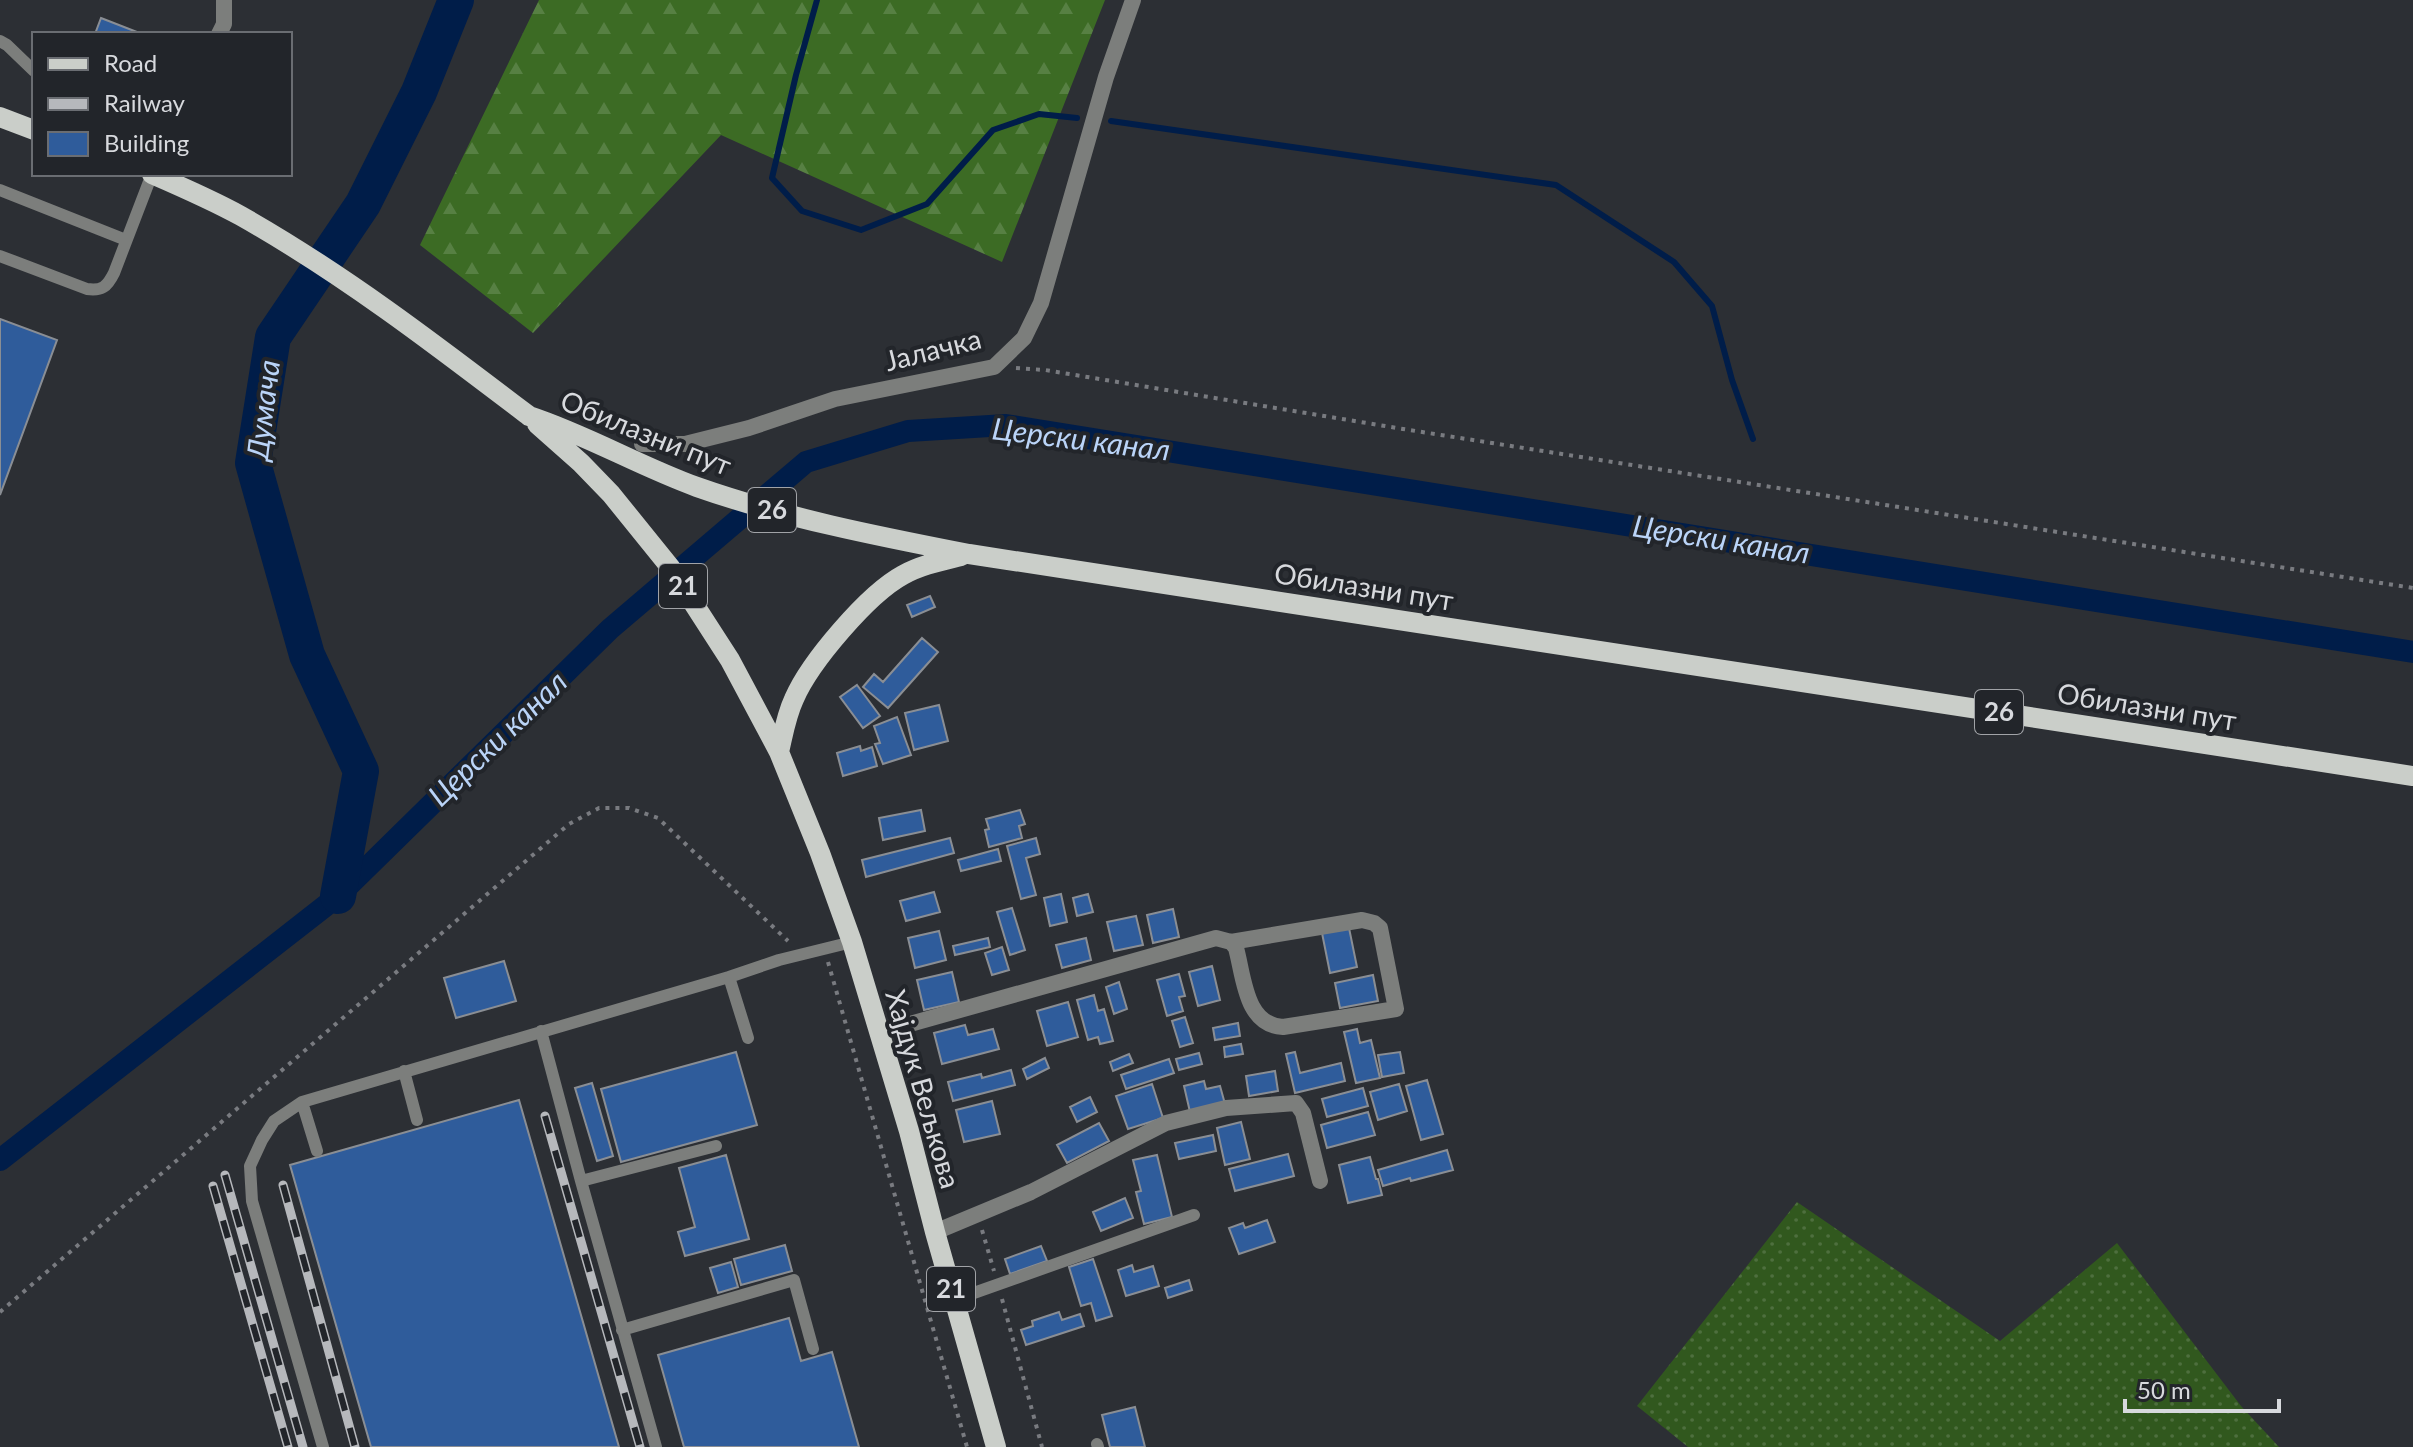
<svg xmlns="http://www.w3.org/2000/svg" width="2413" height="1447" viewBox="0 0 2413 1447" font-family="Lato,sans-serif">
	<defs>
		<pattern id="grass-dots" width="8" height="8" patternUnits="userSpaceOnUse" patternTransform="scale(2)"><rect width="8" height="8" fill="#31581e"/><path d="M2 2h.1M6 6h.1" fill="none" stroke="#4e6f3e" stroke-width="1.8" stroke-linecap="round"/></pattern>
		<pattern id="forest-firs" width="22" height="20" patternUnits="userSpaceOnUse" patternTransform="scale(2)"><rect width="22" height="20" fill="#3c6b24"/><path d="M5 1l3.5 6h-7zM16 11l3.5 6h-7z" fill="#578043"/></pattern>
	</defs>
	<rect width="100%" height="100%" fill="#2c2f34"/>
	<!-- grass -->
	<path fill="url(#grass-dots)" d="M 1797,1202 L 2000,1341 L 2117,1243 L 2241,1406 L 2279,1447 L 1688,1447 L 1637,1406 Z"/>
	<!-- forest -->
	<path fill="url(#forest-firs)" d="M 539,0 L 1105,0 L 1002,262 L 721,135 L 533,333 L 420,245 Z"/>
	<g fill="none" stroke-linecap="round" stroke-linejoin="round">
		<!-- stream -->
		<path stroke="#001d49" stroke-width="6" d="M 817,0 L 796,75 L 772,178 L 802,211 L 861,230 L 927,204 L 993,130 L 1039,114 L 1077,118
			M 1111,121 L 1556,185 L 1674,262 L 1712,306 L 1732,380 L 1753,439"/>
		<!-- canal -->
		<path stroke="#001d49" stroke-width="22" d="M 0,1160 L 338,896 L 610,629 L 806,462 L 908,431 L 1006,425 L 2413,652"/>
		<!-- river -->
		<path stroke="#001d49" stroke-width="36" d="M 338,896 L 361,771 L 307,655 L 253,463 L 273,337 L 363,204 L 419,92 L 456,0"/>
	</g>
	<!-- building -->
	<path fill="#2f5c9b" stroke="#8a8e94" stroke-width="2" d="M 101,18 L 142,34 L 95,34 Z
		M 0,319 L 57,340 L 0,495 Z
		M 930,596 L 935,607 L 912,617 L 907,605 Z
		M 922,638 L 938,652 L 888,708 L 863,687 L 874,674 L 883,682 Z
		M 857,685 L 880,716 L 863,728 L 840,697 Z
		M 939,705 L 948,741 L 914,750 L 905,713 Z
		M 897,717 L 911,755 L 883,764 L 875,744 L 880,743 L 874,726 Z
		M 860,746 L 861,751 L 872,747 L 877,766 L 843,776 L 837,753 Z
		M 921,810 L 925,831 L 883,840 L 879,818 Z
		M 1020,810 L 1025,824 L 1019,826 L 1022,838 L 989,847 L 985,830 L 989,829 L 986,819 Z
		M 950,838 L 954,853 L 866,877 L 862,860 Z
		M 1036,838 L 1040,854 L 1026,858 L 1036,895 L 1021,899 L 1007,846 Z
		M 998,849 L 1001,861 L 961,871 L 958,860 Z
		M 934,892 L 940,912 L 906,921 L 900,901 Z
		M 1061,894 L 1067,922 L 1050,926 L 1044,898 Z
		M 1088,894 L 1093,912 L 1077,916 L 1073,898 Z
		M 1012,908 L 1025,950 L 1010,955 L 997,912 Z
		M 1173,909 L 1179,937 L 1153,943 L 1147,915 Z
		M 1136,916 L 1143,945 L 1114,951 L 1107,922 Z
		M 1349,928 L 1357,967 L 1330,973 L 1322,933 Z
		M 939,931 L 946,960 L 915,968 L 908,938 Z
		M 988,938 L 990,947 L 955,955 L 953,946 Z
		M 1086,938 L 1091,960 L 1062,968 L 1056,945 Z
		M 1002,947 L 1009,970 L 992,975 L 985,953 Z
		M 504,961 L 516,1001 L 456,1018 L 444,978 Z
		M 1212,966 L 1220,1000 L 1198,1006 L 1189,972 Z
		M 952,972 L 959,1002 L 924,1010 L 917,980 Z
		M 1179,974 L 1185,996 L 1179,997 L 1183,1011 L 1167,1016 L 1157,980 Z
		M 1373,975 L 1378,1001 L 1340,1008 L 1335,983 Z
		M 1119,982 L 1127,1009 L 1114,1014 L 1106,987 Z
		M 1094,995 L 1098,1011 L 1104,1009 L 1113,1041 L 1100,1044 L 1098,1037 L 1088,1040 L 1077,1000 Z
		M 1068,1002 L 1078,1037 L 1047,1046 L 1037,1011 Z
		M 1185,1017 L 1193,1043 L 1180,1047 L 1172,1021 Z
		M 1238,1023 L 1240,1036 L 1215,1040 L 1213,1028 Z
		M 965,1025 L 968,1035 L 993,1029 L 999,1049 L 942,1064 L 934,1033 Z
		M 1357,1029 L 1360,1043 L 1371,1040 L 1380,1078 L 1356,1083 L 1344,1032 Z
		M 1241,1044 L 1243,1054 L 1225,1057 L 1224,1047 Z
		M 736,1052 L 757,1125 L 621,1162 L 601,1089 Z
		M 1295,1052 L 1300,1073 L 1341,1063 L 1345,1081 L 1295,1093 L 1286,1054 Z
		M 1400,1052 L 1404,1073 L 1382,1077 L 1378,1055 Z
		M 1199,1053 L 1202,1064 L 1179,1070 L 1176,1059 Z
		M 1129,1054 L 1133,1063 L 1113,1071 L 1110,1062 Z
		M 1045,1058 L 1049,1068 L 1027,1079 L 1023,1069 Z
		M 1169,1059 L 1174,1073 L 1126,1089 L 1121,1075 Z
		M 1011,1070 L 1015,1085 L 953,1101 L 948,1082 L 981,1074 L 982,1078 Z
		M 1275,1071 L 1278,1091 L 1249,1096 L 1246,1076 Z
		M 1427,1080 L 1443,1134 L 1421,1140 L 1406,1086 Z
		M 1204,1081 L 1206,1089 L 1220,1086 L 1225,1104 L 1190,1112 L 1184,1086 Z
		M 592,1083 L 613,1156 L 597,1161 L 575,1088 Z
		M 1152,1084 L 1163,1118 L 1128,1129 L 1116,1096 Z
		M 1399,1084 L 1407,1111 L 1378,1120 L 1370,1092 Z
		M 1363,1088 L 1368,1106 L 1327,1117 L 1322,1099 Z
		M 1090,1097 L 1097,1112 L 1077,1122 L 1070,1107 Z
		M 519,1100 L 619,1447 L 371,1447 L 290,1165 Z
		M 992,1101 L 1000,1134 L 964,1142 L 956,1110 Z
		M 1368,1112 L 1375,1135 L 1327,1148 L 1321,1125 Z
		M 1241,1122 L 1250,1159 L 1225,1165 L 1217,1128 Z
		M 1099,1123 L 1109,1141 L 1067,1163 L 1057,1145 Z
		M 1213,1135 L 1216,1151 L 1179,1159 L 1175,1143 Z
		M 1447,1150 L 1453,1170 L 1411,1181 L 1410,1178 L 1383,1186 L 1378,1170 Z
		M 1288,1154 L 1294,1176 L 1235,1191 L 1229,1169 Z
		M 726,1155 L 749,1239 L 685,1256 L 678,1232 L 695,1227 L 679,1168 Z
		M 1157,1155 L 1172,1217 L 1144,1224 L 1136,1192 L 1141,1191 L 1133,1160 Z
		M 1370,1157 L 1376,1179 L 1378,1179 L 1382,1195 L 1348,1203 L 1339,1165 Z
		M 1125,1198 L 1133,1218 L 1101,1231 L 1093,1212 Z
		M 1267,1220 L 1275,1242 L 1239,1254 L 1229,1228 L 1243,1223 L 1245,1228 Z
		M 785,1245 L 792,1271 L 741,1285 L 734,1259 Z
		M 1041,1246 L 1047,1261 L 1010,1274 L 1005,1259 Z
		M 1093,1259 L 1112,1316 L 1096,1321 L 1091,1303 L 1081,1306 L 1069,1267 Z
		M 731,1262 L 738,1287 L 718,1293 L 710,1268 Z
		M 1132,1265 L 1134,1272 L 1153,1266 L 1159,1286 L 1126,1296 L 1118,1270 Z
		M 1189,1280 L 1192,1290 L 1168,1298 L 1165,1288 Z
		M 1059,1312 L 1062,1320 L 1080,1314 L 1084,1326 L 1026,1345 L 1021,1330 L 1033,1326 L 1032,1321 Z
		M 789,1318 L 801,1361 L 832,1352 L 859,1447 L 684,1447 L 658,1355 Z
		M 1135,1407 L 1145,1447 L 1110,1447 L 1102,1415 Z"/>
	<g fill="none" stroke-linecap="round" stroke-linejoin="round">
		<!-- path -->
		<path stroke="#797b80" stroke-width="4" stroke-dasharray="4 6" stroke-linecap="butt" d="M 1016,368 L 1045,370 L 1403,429 L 2413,588
			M 828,962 L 967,1447
			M 982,1230 L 994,1271
			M 1002,1299 L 1042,1447
			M 0,1312 L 569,824 L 599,808 L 629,808 L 658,818 L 788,941"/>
		<!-- lane -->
		<path stroke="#7c7e7c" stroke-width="12" d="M 0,41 L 7,45 L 34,71
			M 0,190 L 126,240
			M 0,256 L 87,289 C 102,291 107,287 114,273 L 152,174
			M 729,977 L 748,1038
			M 541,1031 L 581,1181 L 656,1447
			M 404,1071 L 417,1120
			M 302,1102 L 317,1151
			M 581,1181 L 716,1146
			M 954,1300 L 1194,1215
			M 622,1330 L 794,1280 L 813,1349
			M 1097,1444 L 1098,1447
			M 323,1447 L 252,1201 L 250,1166 L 262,1140 L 274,1121 L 302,1102 L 729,977 L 779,960 L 852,942"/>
		<!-- street -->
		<path stroke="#7c7e7c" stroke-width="16" d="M 219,34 L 224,24 L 224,0
			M 642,444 L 685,444 L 749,428 L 835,399 L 994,367 L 1024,338 L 1041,303 L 1106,77 L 1133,0
			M 878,1033 L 1216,938 L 1231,942 L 1236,948 C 1244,977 1245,1025 1283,1027 L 1396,1009 L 1380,928 L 1374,923 L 1362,920 L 1231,942
			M 935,1232 L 1031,1192 L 1166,1123 L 1226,1108 L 1296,1103 L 1303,1113 L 1320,1181"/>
		<!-- primary -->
		<path stroke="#cacec9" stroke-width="20" d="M 0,117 L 34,130
			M 152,174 C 182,187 212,200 241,216 C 342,273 436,345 529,416 C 587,435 639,466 697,487 C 785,518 877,536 969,554 L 2413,776
			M 537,424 L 581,463 L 611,494 L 670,567 L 730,660 L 779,752 L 820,853 L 852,942 L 909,1131 L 935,1232 L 996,1447
			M 779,752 C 783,735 786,716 794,699 C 810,662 868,594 903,575 C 921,565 941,561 961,556"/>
		<!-- rail casing -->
		<g stroke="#b6b8bc" stroke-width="9">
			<path id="rail" d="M 545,1116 L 640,1447
				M 225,1175 L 303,1447
				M 283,1185 L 355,1447
				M 213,1186 L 288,1447"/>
		</g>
		<!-- rail -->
		<use href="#rail" stroke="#22252a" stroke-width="6" stroke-dasharray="18" stroke-linecap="butt"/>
	</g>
	<g text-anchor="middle" stroke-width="8" stroke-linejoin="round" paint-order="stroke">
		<!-- shield labels -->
		<g fill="#22252a" stroke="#a1a3a7" stroke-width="2">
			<rect x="748" y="488" width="48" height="44" rx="6"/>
			<rect x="659" y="564" width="48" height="44" rx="6"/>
			<rect x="1975" y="690" width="48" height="44" rx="6"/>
			<rect x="927" y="1267" width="48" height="44" rx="6"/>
		</g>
		<g font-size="26" font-weight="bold" fill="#d7d9dd">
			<text x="772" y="519">26</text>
			<text x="683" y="595">21</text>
			<text x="1999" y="721">26</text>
			<text x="951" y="1298">21</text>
		</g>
		<!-- street labels -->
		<g font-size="28" fill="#d7d9dd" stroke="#22252a">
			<text transform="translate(933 350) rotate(-14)" y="10">Јалачка</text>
			<text transform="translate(646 433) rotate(22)" y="10">Обилазни пут</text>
			<text transform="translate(1364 587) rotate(9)" y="10">Обилазни пут</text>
			<text transform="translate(2147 707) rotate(9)" y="10">Обилазни пут</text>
			<text transform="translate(923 1089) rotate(74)" y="10">Хајдук Вељкова</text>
		</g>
		<!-- water labels -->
		<g font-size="30" font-style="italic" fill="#bad4f8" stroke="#22252a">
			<text transform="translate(264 410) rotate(-83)" y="10">Думача</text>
			<text transform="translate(1081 440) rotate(7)" y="10">Церски канал</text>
			<text transform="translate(1721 540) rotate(9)" y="10">Церски канал</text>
			<text transform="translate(498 739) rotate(-44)" y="10">Церски канал</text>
		</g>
	</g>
	<!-- legend -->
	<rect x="32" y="32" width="260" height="144" fill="#22252a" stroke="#6a6d72" stroke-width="2"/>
	<rect x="48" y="58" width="40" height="12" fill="#cacec9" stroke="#6a6d72" stroke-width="2"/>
	<text x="104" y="72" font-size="24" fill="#d7d9dd">Road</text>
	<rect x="48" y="98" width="40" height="12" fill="#b6b8bc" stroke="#6a6d72" stroke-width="2"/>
	<text x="104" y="112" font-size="24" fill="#d7d9dd">Railway</text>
	<rect x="48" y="132" width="40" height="24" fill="#2f5c9b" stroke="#6a6d72" stroke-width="2"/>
	<text x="104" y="152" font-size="24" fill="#d7d9dd">Building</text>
	<!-- scale -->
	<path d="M2125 1399v12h154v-12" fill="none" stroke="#d7d9dd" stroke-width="4"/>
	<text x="2137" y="1399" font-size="24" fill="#d7d9dd" stroke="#22252a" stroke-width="6" paint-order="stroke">50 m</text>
</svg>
